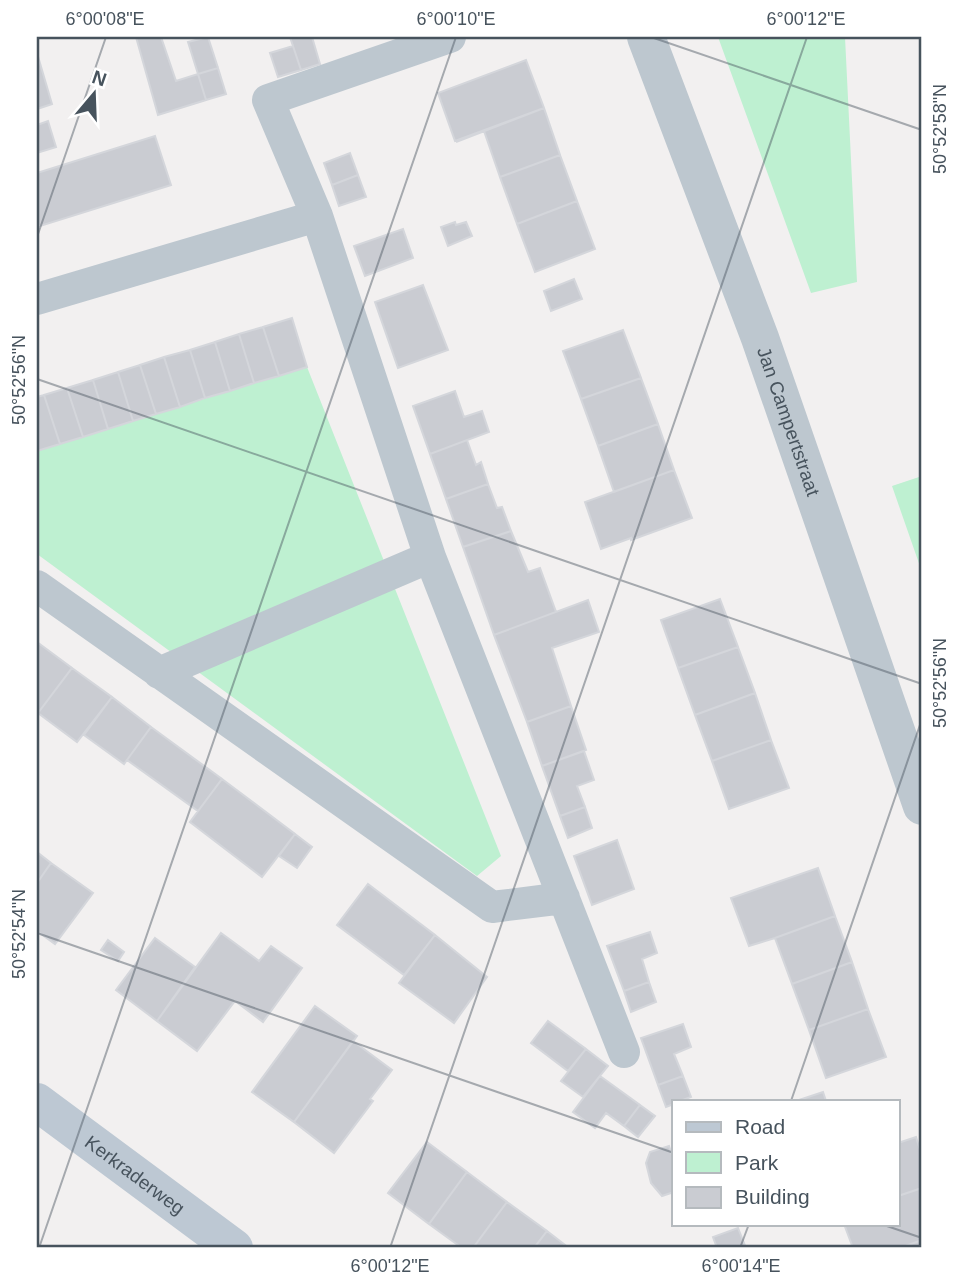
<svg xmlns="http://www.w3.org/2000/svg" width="959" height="1285" viewBox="0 0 959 1285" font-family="Arial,sans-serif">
	<rect width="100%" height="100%" fill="#f2f0f0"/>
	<!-- green -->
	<path fill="#bef0d1" d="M 718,37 L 845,37 L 857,282 L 811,293 Z
		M 307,367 L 501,856 L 477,876 L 37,554 L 37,451 Z
		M 922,476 L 922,572 L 892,486 Z"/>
	<!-- building -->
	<path fill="#caccd2" stroke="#d4d6db" stroke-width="2" d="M 136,37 L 161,37 L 176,81 L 198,74 L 206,100 L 158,115 Z
		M 208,37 L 218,68 L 198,74 L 188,42 Z
		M 290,37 L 312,37 L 320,64 L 301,70 Z
		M 293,46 L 301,70 L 278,77 L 270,53 Z
		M 37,53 L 52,104 L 37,109 Z
		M 526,60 L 544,108 L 455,141 L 438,93 Z
		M 218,68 L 226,94 L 206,100 L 198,74 Z
		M 544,108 L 560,155 L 500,177 L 484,131 L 456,142 Z
		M 48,121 L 56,147 L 37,153 L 37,125 Z
		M 155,136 L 171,185 L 37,227 L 37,173 Z
		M 350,153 L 358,175 L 332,185 L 324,163 Z
		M 560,155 L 577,201 L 517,224 L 500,177 Z
		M 358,175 L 366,197 L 339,206 L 332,185 Z
		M 577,201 L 595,249 L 535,272 L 517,224 Z
		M 455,222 L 456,225 L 466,222 L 472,236 L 448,246 L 441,227 Z
		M 403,229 L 413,258 L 365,276 L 354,246 Z
		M 574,279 L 582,299 L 551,311 L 544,291 Z
		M 423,285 L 448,350 L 398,368 L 375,302 Z
		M 292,318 L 307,367 L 279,376 L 263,327 Z
		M 263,327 L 279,376 L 254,383 L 239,334 Z
		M 623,330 L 641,378 L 581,399 L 563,351 Z
		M 239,334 L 254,383 L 230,391 L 215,342 Z
		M 215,342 L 230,391 L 205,398 L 190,350 Z
		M 190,350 L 205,398 L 180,407 L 164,357 Z
		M 164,357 L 180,407 L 156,414 L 140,365 Z
		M 140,365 L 156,414 L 133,421 L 118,372 Z
		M 118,372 L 133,421 L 108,429 L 93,380 Z
		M 641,378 L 658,424 L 598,446 L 581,399 Z
		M 93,380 L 108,429 L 83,437 L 67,388 Z
		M 67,388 L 83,437 L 60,444 L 44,395 Z
		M 455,391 L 464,417 L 482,411 L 489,432 L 430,454 L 413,406 Z
		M 44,395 L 60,444 L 37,451 L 37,397 Z
		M 658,424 L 674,470 L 614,492 L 598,446 Z
		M 467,440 L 476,465 L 481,462 L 488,484 L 446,499 L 430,454 Z
		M 674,470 L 692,518 L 631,540 L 631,538 L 601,549 L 585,502 Z
		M 488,484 L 497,508 L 502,507 L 511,531 L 463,547 L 446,499 Z
		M 511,531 L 528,572 L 540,568 L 556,612 L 494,635 L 463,547 Z
		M 720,599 L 738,647 L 678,668 L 661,620 Z
		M 588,600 L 599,632 L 552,648 L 571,706 L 527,722 L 494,635 Z
		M 37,642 L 72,668 L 38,713 L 37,712 Z
		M 738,647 L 755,693 L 695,715 L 678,668 Z
		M 72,668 L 112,697 L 77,742 L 38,713 Z
		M 755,693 L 771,740 L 712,761 L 695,715 Z
		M 112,697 L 151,727 L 124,764 L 84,735 Z
		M 571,706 L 586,750 L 542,766 L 527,722 Z
		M 151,727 L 222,779 L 198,811 L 127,760 Z
		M 771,740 L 789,788 L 729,809 L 712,761 Z
		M 584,751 L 594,780 L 577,786 L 585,807 L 560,816 L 542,766 Z
		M 222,779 L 295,834 L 262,877 L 190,822 Z
		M 585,807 L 592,828 L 568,838 L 560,816 Z
		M 295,834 L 312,847 L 297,868 L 279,856 Z
		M 617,840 L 634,889 L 592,905 L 574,856 Z
		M 37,852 L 51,863 L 37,883 Z
		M 51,863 L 93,893 L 55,944 L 37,931 L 37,883 Z
		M 818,868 L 835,916 L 775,938 L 749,946 L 731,898 Z
		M 368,884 L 435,935 L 404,975 L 337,925 Z
		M 835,916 L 852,962 L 792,984 L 775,938 Z
		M 650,932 L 657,953 L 642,959 L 649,982 L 624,991 L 607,946 Z
		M 221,933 L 259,961 L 271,946 L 302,968 L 263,1022 L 235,1001 L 197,1051 L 157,1021 Z
		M 435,935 L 487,977 L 454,1023 L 399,983 Z
		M 155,938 L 195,967 L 157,1021 L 116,990 Z
		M 108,940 L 124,952 L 118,961 L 101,950 Z
		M 852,962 L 868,1009 L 809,1030 L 792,984 Z
		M 649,982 L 656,1002 L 631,1012 L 624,991 Z
		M 315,1006 L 357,1036 L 294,1122 L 252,1092 Z
		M 868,1009 L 886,1057 L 826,1078 L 809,1030 Z
		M 548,1021 L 586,1049 L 568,1071 L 531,1043 Z
		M 683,1024 L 691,1047 L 674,1054 L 683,1076 L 658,1085 L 641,1038 Z
		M 353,1041 L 392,1070 L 370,1099 L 373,1101 L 334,1153 L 294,1122 Z
		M 586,1049 L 608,1066 L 583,1097 L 561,1081 Z
		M 600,1076 L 640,1105 L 624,1126 L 606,1113 L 595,1128 L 573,1112 Z
		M 683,1076 L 691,1097 L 680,1101 L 674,1101 L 674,1104 L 666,1107 L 658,1085 Z
		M 823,1092 L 826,1101 L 796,1101 Z
		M 640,1105 L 655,1116 L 638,1137 L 624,1126 Z
		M 916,1137 L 922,1156 L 922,1188 L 898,1196 L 898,1143 Z
		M 427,1142 L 467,1172 L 429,1224 L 388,1193 Z
		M 669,1146 L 674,1161 L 674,1192 L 662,1196 L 651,1183 L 646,1163 L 650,1152 Z
		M 467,1172 L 507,1202 L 473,1248 L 462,1248 L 429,1224 Z
		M 922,1188 L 922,1240 L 900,1248 L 853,1248 L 844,1224 L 898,1224 L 898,1196 Z
		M 507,1202 L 547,1231 L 534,1248 L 473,1248 Z
		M 738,1228 L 746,1248 L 717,1248 L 713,1237 Z
		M 547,1231 L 569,1248 L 534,1248 Z
		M 922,1240 L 922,1248 L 900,1248 Z"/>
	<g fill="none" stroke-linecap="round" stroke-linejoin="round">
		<!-- lane -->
		<path stroke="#bdc7cf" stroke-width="32" d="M 450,37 L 268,100 L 317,216 L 430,557 L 624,1052
			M 37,299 L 317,216
			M 37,586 L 492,907 L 564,898
			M 159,673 L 430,557"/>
		<!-- street -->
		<path stroke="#bdc7cf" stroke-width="38" id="s1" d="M 646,37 L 760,338 L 922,806"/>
		<!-- secondary -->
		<path stroke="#bdc8d3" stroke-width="38" id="s2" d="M 37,1102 L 234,1248"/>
	</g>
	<!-- ticks -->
	<path fill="none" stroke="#47535d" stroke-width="2" stroke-opacity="0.45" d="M 651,37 L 922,130M 37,237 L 106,37M 37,379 L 922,684M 37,933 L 674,1153M 791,1101 L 922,719M 881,1224 L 922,1238M 39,1248 L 456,37M 390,1248 L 807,37M 740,1248 L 749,1224"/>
	<g text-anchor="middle" stroke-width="5" stroke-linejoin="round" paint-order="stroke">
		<!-- street labels -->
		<g font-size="19" fill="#47535d" stroke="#fff">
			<text dy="7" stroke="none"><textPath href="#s1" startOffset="410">Jan Campertstraat</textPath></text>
			<text dy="7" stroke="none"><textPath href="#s2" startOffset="122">Kerkraderweg</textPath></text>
		</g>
	</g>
	<!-- border -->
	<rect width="959" height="1285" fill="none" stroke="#ffffff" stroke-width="77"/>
	<!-- legend -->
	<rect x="672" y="1100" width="228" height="126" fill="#ffffff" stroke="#b5babe" stroke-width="2"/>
	<rect x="686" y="1122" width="35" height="10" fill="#bdc8d3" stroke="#b5babe" stroke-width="2"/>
	<text x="735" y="1134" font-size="21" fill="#47535d">Road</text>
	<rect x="686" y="1152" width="35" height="21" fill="#bef0d1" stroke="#b5babe" stroke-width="2"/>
	<text x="735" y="1170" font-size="21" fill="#47535d">Park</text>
	<rect x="686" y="1187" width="35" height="21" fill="#caccd2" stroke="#b5babe" stroke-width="2"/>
	<text x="735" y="1204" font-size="21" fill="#47535d">Building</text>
	<!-- north arrow -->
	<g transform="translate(94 94) rotate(19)" stroke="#ffffff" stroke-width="5" paint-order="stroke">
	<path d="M0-5L12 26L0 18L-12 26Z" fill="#47535d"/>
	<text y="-10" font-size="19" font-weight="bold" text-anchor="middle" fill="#47535d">N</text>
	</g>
	<rect x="38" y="38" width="882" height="1208" fill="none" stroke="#47535d" stroke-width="2.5"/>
	<g font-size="18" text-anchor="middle" fill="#47535d">
		<text x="105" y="25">6°00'08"E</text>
		<text x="456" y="25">6°00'10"E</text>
		<text x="806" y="25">6°00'12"E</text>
		<text transform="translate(940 129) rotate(-90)" y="6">50°52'58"N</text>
		<text transform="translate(19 380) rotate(-90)" y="6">50°52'56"N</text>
		<text transform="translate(940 683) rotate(-90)" y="6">50°52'56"N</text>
		<text transform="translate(19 934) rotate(-90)" y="6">50°52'54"N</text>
		<text x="390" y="1272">6°00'12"E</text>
		<text x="741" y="1272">6°00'14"E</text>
	</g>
</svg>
